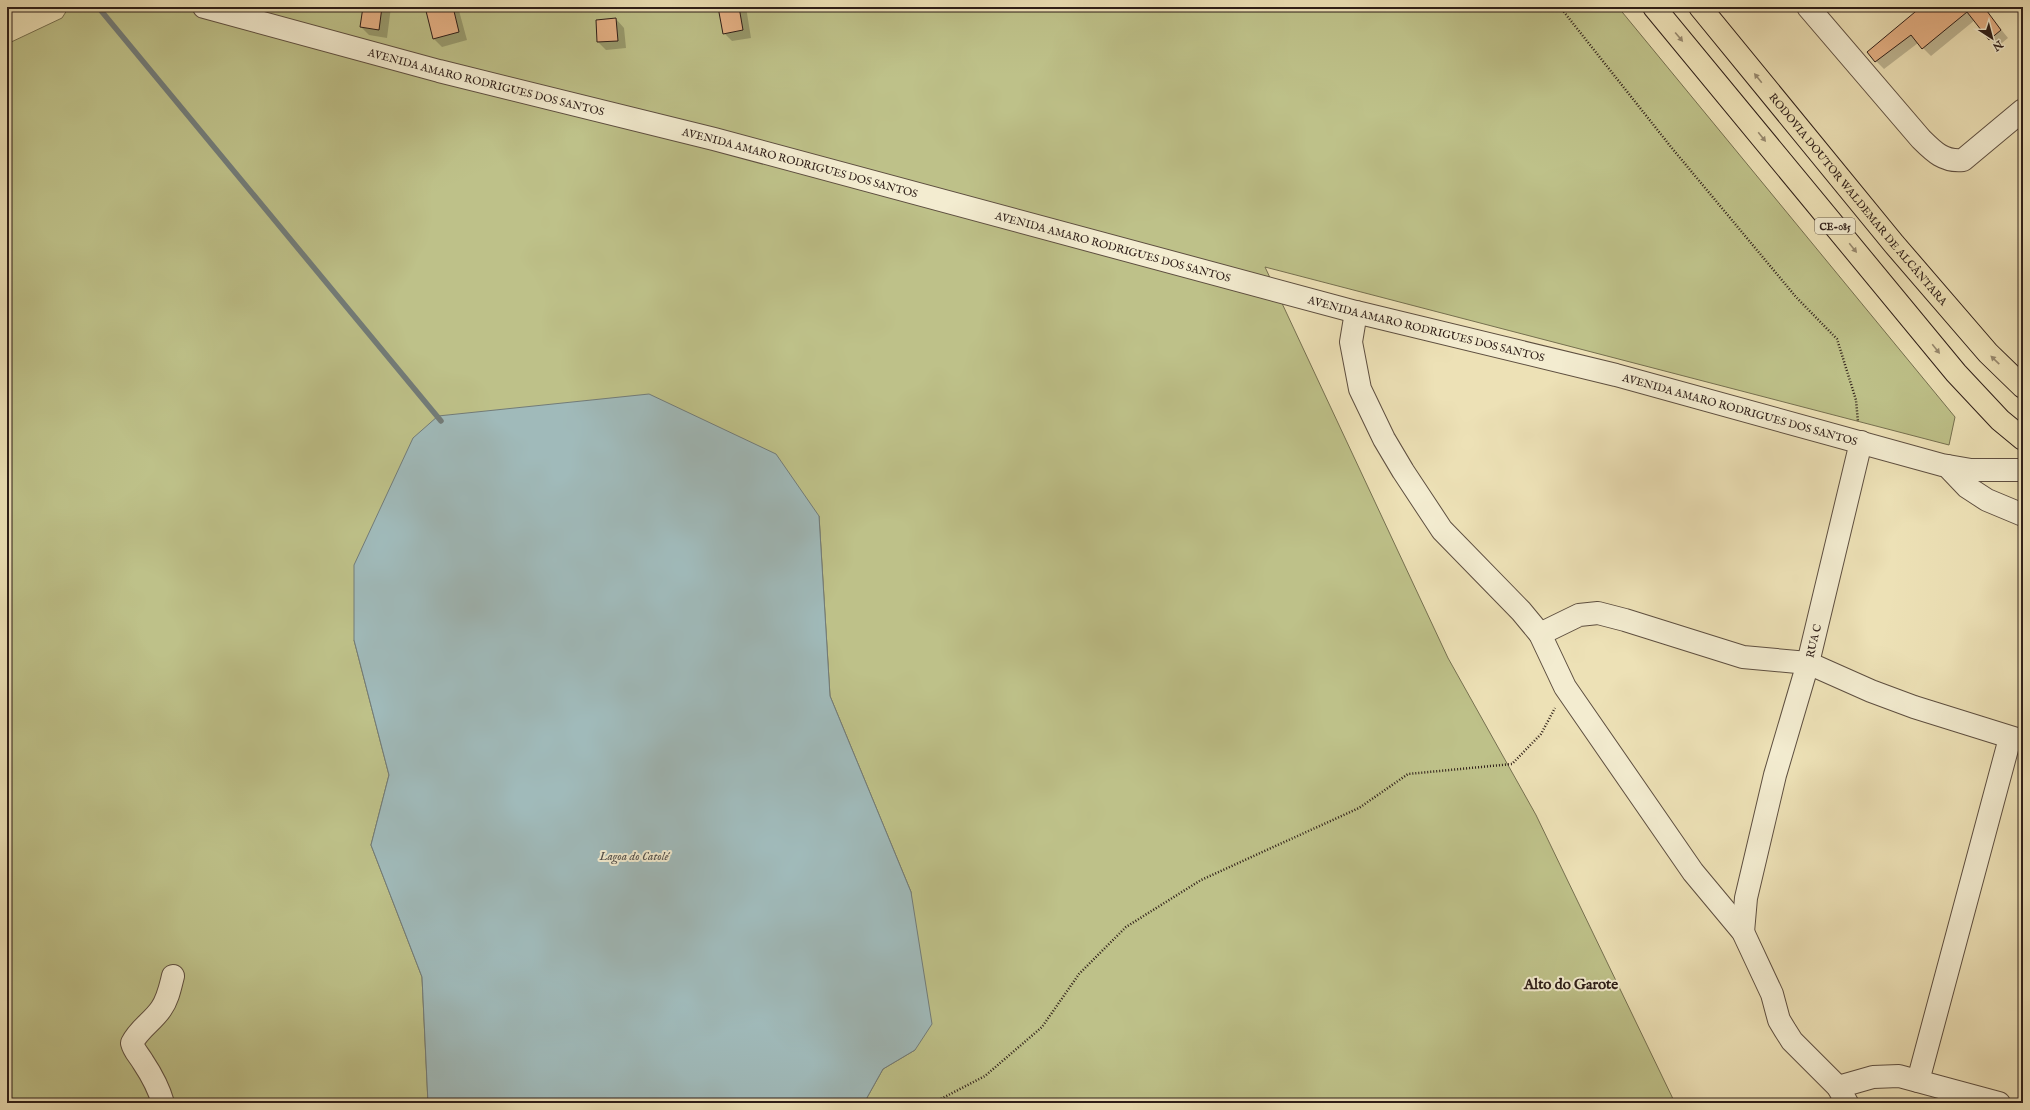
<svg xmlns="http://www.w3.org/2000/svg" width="2030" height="1110" viewBox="0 0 2030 1110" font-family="'IM FELL English',serif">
	<rect width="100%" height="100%" fill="#ede1b6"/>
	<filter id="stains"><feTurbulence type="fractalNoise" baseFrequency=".005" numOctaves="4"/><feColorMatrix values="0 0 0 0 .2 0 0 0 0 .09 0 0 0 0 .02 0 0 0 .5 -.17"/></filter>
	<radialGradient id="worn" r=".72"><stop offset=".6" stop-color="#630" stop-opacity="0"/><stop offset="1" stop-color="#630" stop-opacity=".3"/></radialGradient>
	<!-- green -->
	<path fill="#bec189" stroke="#767050" d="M 69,7 L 871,7 L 934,9 L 967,7 L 1618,7 L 1955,417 L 1949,445 L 1265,267 L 1448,658 L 1536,815 L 1675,1103 L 864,1103 L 883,1069 L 915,1050 L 911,892 L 830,696 L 819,516 L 354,640 L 389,775 L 371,845 L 422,977 L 428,1103 L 7,1103 L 7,44 L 62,18 Z"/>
	<!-- water -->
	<path fill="#a0baba" stroke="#727c79" d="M 871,7 L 967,7 L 934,9 Z
		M 649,394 L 776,454 L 819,516 L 830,696 L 911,892 L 932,1024 L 915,1050 L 883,1069 L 864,1103 L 428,1103 L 422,977 L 371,845 L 389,775 L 354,640 L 354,565 L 413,438 L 438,416 Z"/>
	<!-- shadow -->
	<path fill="#0003" d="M 364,7 L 391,7 L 387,38 L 369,35 L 361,27 Z
		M 431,7 L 458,7 L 467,40 L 442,47 L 434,39 L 426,8 Z
		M 719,7 L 746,7 L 751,38 L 732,41 L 724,33 Z
		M 1923,7 L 1983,7 L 2008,38 L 1997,47 L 1975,20 L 1931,56 L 1918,43 L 1884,69 L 1876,61 Z
		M 616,19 L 624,28 L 626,48 L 606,50 L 598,42 L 597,21 Z"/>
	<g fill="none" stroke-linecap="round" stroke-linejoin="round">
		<!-- stream -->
		<path stroke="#727c79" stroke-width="5.5" d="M 98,7 L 441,421"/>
	</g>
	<!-- building -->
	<path fill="#e5b185" stroke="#2e1e18" d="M 363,7 L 382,7 L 379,30 L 360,27 Z
		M 425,7 L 453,7 L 459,32 L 433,39 Z
		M 718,7 L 739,7 L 743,30 L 723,34 Z
		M 1921,7 L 1984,7 L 2001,30 L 1989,40 L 1967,12 L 1922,49 L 1911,35 L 1875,62 L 1867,52 Z
		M 616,18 L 618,41 L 597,42 L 596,20 Z"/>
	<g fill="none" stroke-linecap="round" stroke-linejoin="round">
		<!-- minor casing -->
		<g stroke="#5e4f40" stroke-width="24">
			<g id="minor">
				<path id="s1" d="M 204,7 L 439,71 L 714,139 L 1356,312 L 1616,375 L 1942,465 L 1971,470 L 2023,470"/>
				<path d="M 1808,7 L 1921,139 C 1934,152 1944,162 1963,160 L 2023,110"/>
				<path d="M 1356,312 L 1351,342 L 1360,389 L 1384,439 L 1403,471 L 1442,530 L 1521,611 L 1540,634 L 1565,687 L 1693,872 L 1743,932 L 1772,994 L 1779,1020 L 1785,1030 L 1792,1041 L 1838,1087 L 1847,1103"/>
				<path d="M 1947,466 L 1967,487 L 1987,500 L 2023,515"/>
				<path d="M 1540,634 L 1579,615 L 1598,613 L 1625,620 L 1743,657 L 1808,663 L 1871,691 L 1914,707 L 2023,741"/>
				<path id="s2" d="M 1743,932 L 1746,898 L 1775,775 L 1808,663 L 1861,442"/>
				<path d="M 1918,1081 L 2010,738"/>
				<path d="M 1838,1087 L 1873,1077 L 1899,1076 L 1999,1103"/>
				<path d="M 163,1103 C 159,1089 151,1074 143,1062 C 139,1055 134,1051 132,1043 C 139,1029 152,1022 161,1009 C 168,999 170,988 173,976"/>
			</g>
		</g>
		<!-- highway casing -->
		<g stroke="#2e1e18" stroke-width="24">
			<g id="highway">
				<path d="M 1654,7 L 1956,373 L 2000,420 L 2023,439"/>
				<path id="s3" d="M 1700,7 L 1894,244 L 1988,353 L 2023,387"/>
			</g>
		</g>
		<!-- path -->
		<path stroke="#2e1e18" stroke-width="2.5" stroke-dasharray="1 2" stroke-linecap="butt" d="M 1560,7 L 1671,147 L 1796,297 L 1837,339 L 1856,400 L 1858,422
			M 933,1103 L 985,1076 L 1042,1027 L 1079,974 L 1126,927 L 1201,880 L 1359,808 L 1408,774 L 1512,764 L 1541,734 L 1555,708"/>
		<!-- minor -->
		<use href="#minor" stroke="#f3ecd0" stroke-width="22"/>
		<!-- highway -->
		<use href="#highway" stroke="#ede1b6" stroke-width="22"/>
	</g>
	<!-- one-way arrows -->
	<defs><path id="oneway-solid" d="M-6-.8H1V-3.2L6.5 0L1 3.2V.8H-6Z"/></defs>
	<g fill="#97896f">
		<use href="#oneway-solid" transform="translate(1679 37) rotate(50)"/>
		<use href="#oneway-solid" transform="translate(1758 78) rotate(-129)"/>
		<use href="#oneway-solid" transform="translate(1762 137) rotate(51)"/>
		<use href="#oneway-solid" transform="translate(1853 248) rotate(51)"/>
		<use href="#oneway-solid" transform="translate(1936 349) rotate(51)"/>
		<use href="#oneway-solid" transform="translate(1995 360) rotate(-136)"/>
	</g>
	<g text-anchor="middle" stroke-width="4" stroke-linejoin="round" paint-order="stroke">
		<!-- shield labels -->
		<rect fill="#f3ecd0" stroke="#695c4f" stroke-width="1" x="1815" y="218" width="40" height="16" rx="3"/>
		<g font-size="10" font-weight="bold" fill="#2e1e18">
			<text x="1835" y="230">CE-085</text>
		</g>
		<!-- street labels -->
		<g font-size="11" fill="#2e1e18" stroke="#f3ecd0">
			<text dy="4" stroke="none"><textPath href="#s1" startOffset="292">AVENIDA AMARO RODRIGUES DOS SANTOS</textPath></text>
			<text dy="4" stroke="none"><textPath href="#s1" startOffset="616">AVENIDA AMARO RODRIGUES DOS SANTOS</textPath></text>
			<text dy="4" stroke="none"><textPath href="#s3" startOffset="249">RODOVIA DOUTOR WALDEMAR DE ALCÂNTARA</textPath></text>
			<text dy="4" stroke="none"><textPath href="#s1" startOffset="940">AVENIDA AMARO RODRIGUES DOS SANTOS</textPath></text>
			<text dy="4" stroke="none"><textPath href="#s1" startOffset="1264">AVENIDA AMARO RODRIGUES DOS SANTOS</textPath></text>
			<text dy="4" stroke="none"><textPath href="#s1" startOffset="1588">AVENIDA AMARO RODRIGUES DOS SANTOS</textPath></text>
			<text dy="4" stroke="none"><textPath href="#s2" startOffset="300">RUA C</textPath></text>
		</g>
		<!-- water labels -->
		<g font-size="12" font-style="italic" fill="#504d49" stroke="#f3ecd0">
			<text x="634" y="860">Lagoa do Catolé</text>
		</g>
		<!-- district labels -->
		<g font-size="15" font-weight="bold" fill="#2e1e18" stroke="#f3ecd0">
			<text x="1571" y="989">Alto do Garote</text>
		</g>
	</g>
	<!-- margin -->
	<rect width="2030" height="1110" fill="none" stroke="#ede1b6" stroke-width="24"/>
	<rect x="8" y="8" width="2014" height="1094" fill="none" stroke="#2e1e18" stroke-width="2"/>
	<rect x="12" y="12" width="2006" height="1086" fill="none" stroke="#2e1e18"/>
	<!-- north arrow -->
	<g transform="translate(1992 38) rotate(144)" stroke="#f3ecd0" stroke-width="3" paint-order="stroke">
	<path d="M0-3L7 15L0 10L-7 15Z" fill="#2e1e18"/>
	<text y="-6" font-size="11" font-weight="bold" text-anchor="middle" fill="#2e1e18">N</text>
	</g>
	<rect width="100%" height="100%" filter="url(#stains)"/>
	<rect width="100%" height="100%" fill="url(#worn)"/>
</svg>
